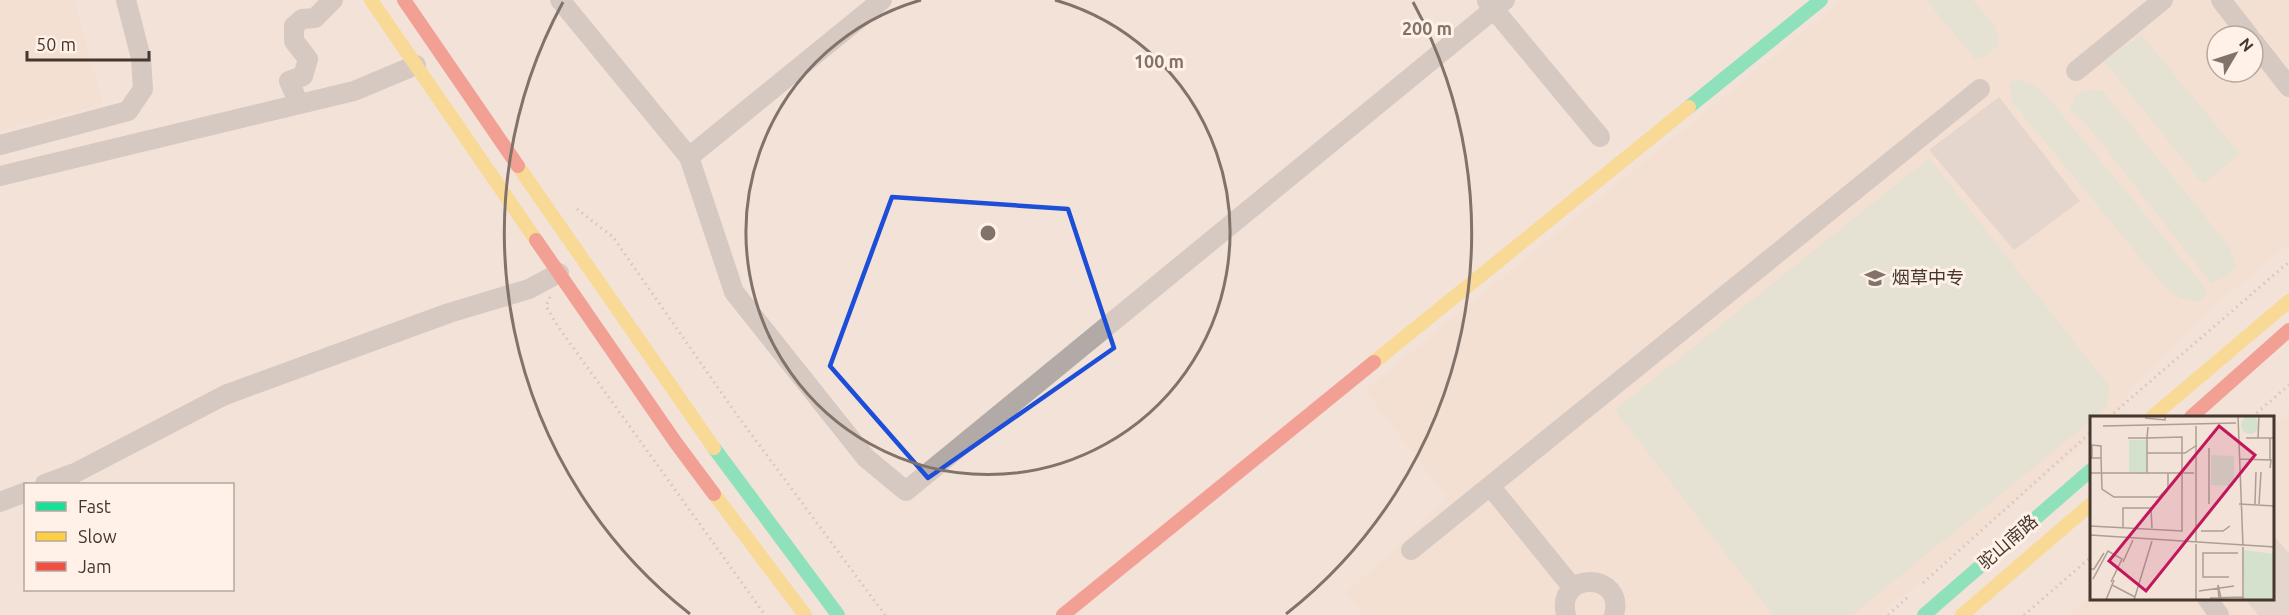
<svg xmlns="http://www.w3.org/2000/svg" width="2289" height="615" viewBox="0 0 2289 615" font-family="Ubuntu,'Noto Sans SC',sans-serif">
	<rect width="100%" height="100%" fill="#f2e2d8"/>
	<!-- built -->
	<path fill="#f6ddcc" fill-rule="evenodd" d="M 0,0 L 74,0 L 103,104 L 0,131 Z
		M 1842,0 L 2289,0 L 2289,244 L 2207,312 L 2130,390 L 2120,413 L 2116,417 L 2091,417 L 2091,438 L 1881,615 L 1362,615 L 1346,593 L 1448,499 L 1365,390 ZM 2217,36 L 2253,36 L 2253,72 L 2217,72 Z
		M 2289,412 L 2289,615 L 2069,615 L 2091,594 L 2091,598 L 2272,598 L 2273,427 Z"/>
	<!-- green -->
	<path fill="#d4e1cd" d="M 1926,0 L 1973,0 L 1996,27 L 1999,44 L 1988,55 L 1975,59 Z
		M 2141,34 L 2240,154 L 2203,184 L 2104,61 Z
		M 2018,79 L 2033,85 L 2045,94 L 2200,281 L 2207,293 L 2199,302 L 2180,298 L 2168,291 L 2012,102 L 2010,83 Z
		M 2088,90 L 2103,91 L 2229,246 L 2237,267 L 2225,277 L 2211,283 L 2088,126 L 2070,110 L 2075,95 Z
		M 1929,158 L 2109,386 L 2107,408 L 2096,417 L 2091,417 L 2091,421 L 1852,615 L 1773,615 L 1615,410 Z"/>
	<!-- building -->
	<path fill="#d4c7bf" d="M 1999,97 L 2080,201 L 2014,250 L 1929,150 Z
		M 2272,534 L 2289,553 L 2289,615 L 2258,615 L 2244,598 L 2272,598 Z"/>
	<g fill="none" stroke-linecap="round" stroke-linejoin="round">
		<!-- path -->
		<path stroke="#ada5a1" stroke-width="3" stroke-dasharray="1.5 4.5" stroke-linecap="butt" d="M 577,209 L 613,237 L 737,415 L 885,615
			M 550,297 L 546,306 L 557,325 L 765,615
			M 2109,417 L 2289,262
			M 2252,417 L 2289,385
			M 1923,583 L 2091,432
			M 1888,615 L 1909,596
			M 2024,615 L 2091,557"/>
		<!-- street -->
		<path stroke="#b2aaa6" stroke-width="20" d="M 560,0 L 689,157 L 734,292 L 866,458 L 906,491 L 1505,0
			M 2221,0 L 2249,36
			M 1487,1 L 1600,137
			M 2253,41 L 2289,87
			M 2076,71 L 2163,0
			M 299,104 L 289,81 L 303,76 L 308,59 L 294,41 L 294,26 L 302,19 L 315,18 L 333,0
			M 0,145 L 128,111 L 143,89 L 141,58 L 126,0
			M 689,157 L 882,0
			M 0,176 L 354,91 L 416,65
			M 45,484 L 75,473 L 225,395 L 449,313 L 529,289 L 559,273
			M 1490,486 L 1573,588
			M 0,502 L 26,492
			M 1411,550 L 1980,89
			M 2207,598 L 2219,615
			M 1566,615 C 1555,570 1626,572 1614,615"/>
		<!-- fast -->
		<path stroke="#16e098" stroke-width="14" d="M 1689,107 L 1821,0
			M 714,448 L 838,615
			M 1924,615 L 2091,470"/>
		<!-- slow -->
		<path stroke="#ffcf43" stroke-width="14" d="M 371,0 L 536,240
			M 518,166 L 714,448
			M 1374,362 L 1689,107
			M 2152,417 L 2289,301
			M 714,494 L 805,615
			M 1962,615 L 2091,504"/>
		<!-- jam -->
		<path stroke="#f24e42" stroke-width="14" d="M 404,0 L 518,166
			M 536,240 L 676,443 L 714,494
			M 2191,417 L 2289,330
			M 1063,615 L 1374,362"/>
	</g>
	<!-- marked area -->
	<path d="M0 0H2289V615H0ZM 892,197 L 1068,209 L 1114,348 L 928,478 L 830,366 Z" fill="#f2e2d8" fill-opacity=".55" fill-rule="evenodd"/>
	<path fill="none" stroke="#1d4ed8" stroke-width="4.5" stroke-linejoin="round" d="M 892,197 L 1068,209 L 1114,348 L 928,478 L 830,366 Z"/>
	<!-- distance rings -->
	<g fill="none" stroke="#82736a" stroke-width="3">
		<path d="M1055 0A242 242 0 1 1 921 0"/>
		<path d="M690 614A484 484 0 0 1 563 2M1413 2A484 484 0 0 1 1286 614"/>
	</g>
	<!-- icons -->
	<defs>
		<g id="school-bare" transform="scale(1.62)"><path d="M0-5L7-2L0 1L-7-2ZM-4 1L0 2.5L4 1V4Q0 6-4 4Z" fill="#82736a" stroke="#fff1e8" stroke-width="2.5" paint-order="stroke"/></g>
	</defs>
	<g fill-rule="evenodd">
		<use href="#school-bare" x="1875" y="278"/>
	</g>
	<g text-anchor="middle" stroke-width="6" stroke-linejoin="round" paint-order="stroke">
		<!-- poi labels -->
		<g font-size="18" fill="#45372e" stroke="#fff1e8" text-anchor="start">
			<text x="1892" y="284">烟草中专</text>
		</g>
		<!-- street labels -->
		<g font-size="18" fill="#45372e" stroke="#fff1e8">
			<text transform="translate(2008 542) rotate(-41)" y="6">驼山南路</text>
		</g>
	</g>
	<!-- overview -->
	<g transform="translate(2090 416)">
		<rect width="184" height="184" fill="#f2e2d8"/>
		<path d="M151 9a9 9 0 1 1 18 0a9 9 0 1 1-18 0ZM 39,24 L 56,24 L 57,57 L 39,56 ZM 121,39 L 144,40 L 144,70 L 121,69 ZM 153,134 L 184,138 L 184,184 L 154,184 Z" fill="#d4e1cd"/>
		<path fill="none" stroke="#ad9e94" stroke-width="1.5" d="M 148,0 L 153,130M 55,2 L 75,4 L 75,0M 13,10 L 146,7M 38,22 L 57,22 L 58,11M 156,22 L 185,22M 168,22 L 169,0M 119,32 L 119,88M 57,37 L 95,37 L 107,29M 0,42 L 11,42 L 12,73 L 24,81 L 69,81 L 78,72 L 78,57M 2,42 L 2,29 L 11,30 L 11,42M 149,43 L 181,44 L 180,52M 180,44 L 180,22M 0,57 L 104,57M 149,88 L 185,90M 165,88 L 166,56M 169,88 L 171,56M 0,110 L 92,115 L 92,21 L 57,22 L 57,57M 33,112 L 33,92 L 61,92 L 62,112M 111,115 L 133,115 L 140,110M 0,119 L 185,131M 106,126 L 106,10M 106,128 L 106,184M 153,131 L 153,184M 33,146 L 43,124M 0,153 L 4,153 L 14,137M 139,161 L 113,161 L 113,137 L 148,137M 3,163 L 18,135 L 32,143 L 21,166M 22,169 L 45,181M 109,175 L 144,170M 120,182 L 153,181M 16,184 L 24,164M 44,184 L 62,125M 129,184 L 128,169 L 131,182"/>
		<path fill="#c2185b" fill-opacity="0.15" stroke="#c2185b" stroke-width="3" d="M 129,10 L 165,39 L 56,175 L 19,145 Z"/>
		<rect width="184" height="184" fill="none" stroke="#45372e" stroke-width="3"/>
	</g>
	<circle cx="988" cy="233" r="9" fill="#82736a" stroke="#fff1e8" stroke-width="3"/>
	<g font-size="18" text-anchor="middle" font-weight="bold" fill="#82736a" stroke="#fff1e8" stroke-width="6" stroke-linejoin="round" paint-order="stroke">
		<text x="1427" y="35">200 m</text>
		<text x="1159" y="68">100 m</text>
	</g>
	<!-- legend -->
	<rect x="24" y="483" width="210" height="108" fill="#fff1e8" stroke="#b5a79e" stroke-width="1.5"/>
	<rect x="36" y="502" width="30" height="9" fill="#16e098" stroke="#b5a79e" stroke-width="1.5"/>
	<text x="78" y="513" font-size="18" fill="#45372e">Fast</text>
	<rect x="36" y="532" width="30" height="9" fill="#ffcf43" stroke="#b5a79e" stroke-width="1.5"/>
	<text x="78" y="543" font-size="18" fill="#45372e">Slow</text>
	<rect x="36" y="562" width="30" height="9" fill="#f24e42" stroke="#b5a79e" stroke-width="1.5"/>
	<text x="78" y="573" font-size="18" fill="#45372e">Jam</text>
	<!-- north arrow -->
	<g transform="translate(2235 54) rotate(51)"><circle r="28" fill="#fff1e8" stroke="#b5a79e" stroke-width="1.5"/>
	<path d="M0-4.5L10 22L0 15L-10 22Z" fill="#82736a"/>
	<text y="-9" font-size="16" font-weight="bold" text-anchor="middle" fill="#45372e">N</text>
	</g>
	<!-- scale -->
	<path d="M27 51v9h122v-9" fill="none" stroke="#45372e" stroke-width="3"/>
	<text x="36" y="51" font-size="18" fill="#45372e" stroke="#fff1e8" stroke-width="4.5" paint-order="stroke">50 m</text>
</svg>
